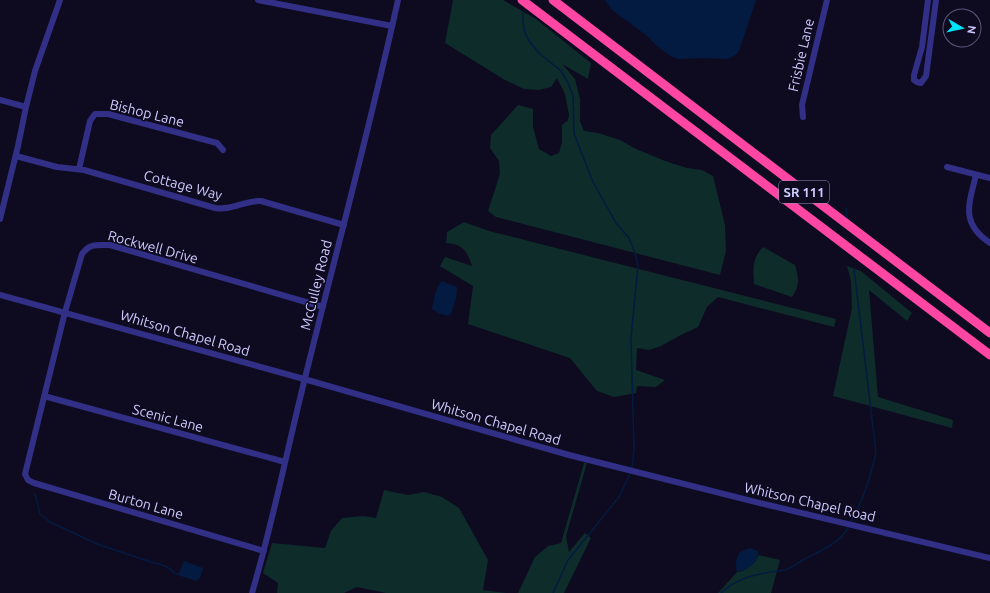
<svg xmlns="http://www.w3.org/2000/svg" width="990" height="593" viewBox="0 0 990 593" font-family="Ubuntu,sans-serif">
	<rect width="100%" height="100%" fill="#0e0b21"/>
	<!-- green -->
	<path fill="#0d2c2a" d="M 453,0 L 503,0 L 536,19 L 591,63 L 588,79 L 562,64 L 575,79 L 580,99 L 580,121 L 584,131 L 598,133 L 620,140 L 636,149 L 665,161 L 687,168 L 702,170 L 713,176 L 725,225 L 726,251 L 720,275 L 496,217 L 488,211 L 500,174 L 499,161 L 490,148 L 491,135 L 518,105 L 533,109 L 533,127 L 539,149 L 551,156 L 559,153 L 562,142 L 562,125 L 568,120 L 569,115 L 565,94 L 557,78 L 551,87 L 539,90 L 524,89 L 505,80 L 445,43 Z
		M 464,222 L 489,231 L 836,319 L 834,327 L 718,297 L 707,307 L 698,327 L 679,336 L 661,346 L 649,350 L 637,348 L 636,370 L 665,380 L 656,387 L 637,386 L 636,393 L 614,397 L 597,391 L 570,358 L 468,324 L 473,286 L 440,266 L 445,257 L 472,266 C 467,251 463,244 446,243 L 447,232 Z
		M 763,247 L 795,265 C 799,279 800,285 792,297 L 754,284 C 753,268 752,259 763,247 Z
		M 847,266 L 861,271 L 912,313 L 907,321 L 869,290 L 878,397 L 953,420 L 952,428 L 833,396 L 852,308 L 851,281 Z
		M 584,463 L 587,463 L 566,536 L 569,552 L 585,533 L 591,538 L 564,593 L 518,593 L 535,557 L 548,546 L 561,543 Z
		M 384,490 L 408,495 L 424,492 L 442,497 L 459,508 L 488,560 L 483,590 L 506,593 L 386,593 L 357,587 L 344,593 L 277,593 L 278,583 L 263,573 L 272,543 L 325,548 L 331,531 L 342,518 L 363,516 L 376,518 Z
		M 759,555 L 780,560 L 771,593 L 718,593 L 737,572 L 743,571 L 755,562 Z"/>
	<!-- water -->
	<path fill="#041b41" d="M 605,0 L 756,0 L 739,51 L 735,55 L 728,59 L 703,58 L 679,59 L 672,57 L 658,47 L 646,35 L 612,10 Z
		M 442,281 L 457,287 L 456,298 L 451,314 L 448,316 L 438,313 L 432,309 C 434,300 435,288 442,281 Z
		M 750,548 L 758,551 C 760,562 746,571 737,572 C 735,565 736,558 740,552 Z
		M 184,561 L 203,568 L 200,578 L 196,581 L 175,574 L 179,573 Z"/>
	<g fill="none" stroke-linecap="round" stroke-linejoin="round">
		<!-- stream -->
		<path stroke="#041b41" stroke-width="1.5" d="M 523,13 L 523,22 L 525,33 L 529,41 L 539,53 L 561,71 L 567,81 L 573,95 L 574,133 L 582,154 L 593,182 L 616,223 L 629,238 L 635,253 L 638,266 L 631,338 L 634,450 L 632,468
			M 846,208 L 847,220
			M 35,494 L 40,514 L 47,519 L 48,521 L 97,544 L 154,563 C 163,565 169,566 175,574
			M 851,521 C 862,503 872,473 876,452 L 854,269
			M 553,593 L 568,560 L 619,497 L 630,474
			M 721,593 C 734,581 748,576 766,573 C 772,571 778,572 784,570 C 790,569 796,564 801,561 C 817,552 838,545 848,528"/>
		<!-- minor -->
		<path stroke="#323086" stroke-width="6" d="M 258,0 L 392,26
			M 928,0 L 922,47 L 914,75 L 914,80 L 917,82 L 921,83 L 926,76 L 936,0
			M 0,100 L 26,107
			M 803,117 L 802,105 L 827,0
			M 16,156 L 57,167 L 84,170 L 215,208 C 232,211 245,200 261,201 L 344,225
			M 947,167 L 990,178
			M 79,169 L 90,121 L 95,114 L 108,114 L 217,143 L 223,150
			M 976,175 C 969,204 960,223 990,243
			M 0,219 L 18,146 L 26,107 L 35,71 L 60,0
			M 0,295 L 304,379 L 569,455 L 764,504 L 990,558
			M 44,396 L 285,462
			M 264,551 L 34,483 L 28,480 L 25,474 L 65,312 L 82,254 C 90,243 97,245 110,245 L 323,307
			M 252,593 C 273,522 287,450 305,378 C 336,252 370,127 398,0"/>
		<!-- highway -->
		<path stroke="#ff46a2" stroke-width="9" d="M 522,0 L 990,355
			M 553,0 L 990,333"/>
	</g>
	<g text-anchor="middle" stroke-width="3" stroke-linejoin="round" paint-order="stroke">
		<!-- shield labels -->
		<rect fill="#0e0b21" stroke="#9691bc" stroke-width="1" x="779" y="181" width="50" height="22" rx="3"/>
		<g font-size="13" font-weight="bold" fill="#d0cbff">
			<text x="804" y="197">SR 111</text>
		</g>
		<!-- street labels -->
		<g font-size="14" fill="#d0cbff" stroke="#0e0b21">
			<text transform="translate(801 55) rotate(-77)" y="5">Frisbie Lane</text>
			<text transform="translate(147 113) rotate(14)" y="5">Bishop Lane</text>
			<text transform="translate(183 185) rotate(15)" y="5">Cottage Way</text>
			<text transform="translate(153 247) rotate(15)" y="5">Rockwell Drive</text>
			<text transform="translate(316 285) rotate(-76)" y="5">McCulley Road</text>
			<text transform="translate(185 333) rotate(16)" y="5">Whitson Chapel Road</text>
			<text transform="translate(168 418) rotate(15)" y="5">Scenic Lane</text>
			<text transform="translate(496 422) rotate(16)" y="5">Whitson Chapel Road</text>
			<text transform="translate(810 502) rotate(13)" y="5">Whitson Chapel Road</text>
			<text transform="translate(146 504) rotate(16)" y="5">Burton Lane</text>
		</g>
	</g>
	<!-- north arrow -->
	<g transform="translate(962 28) rotate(99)"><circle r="19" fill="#0e0b21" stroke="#5c587a"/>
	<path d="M0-3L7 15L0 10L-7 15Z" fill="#00e2f6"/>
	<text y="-6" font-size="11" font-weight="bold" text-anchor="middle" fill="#d0cbff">N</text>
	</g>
</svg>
